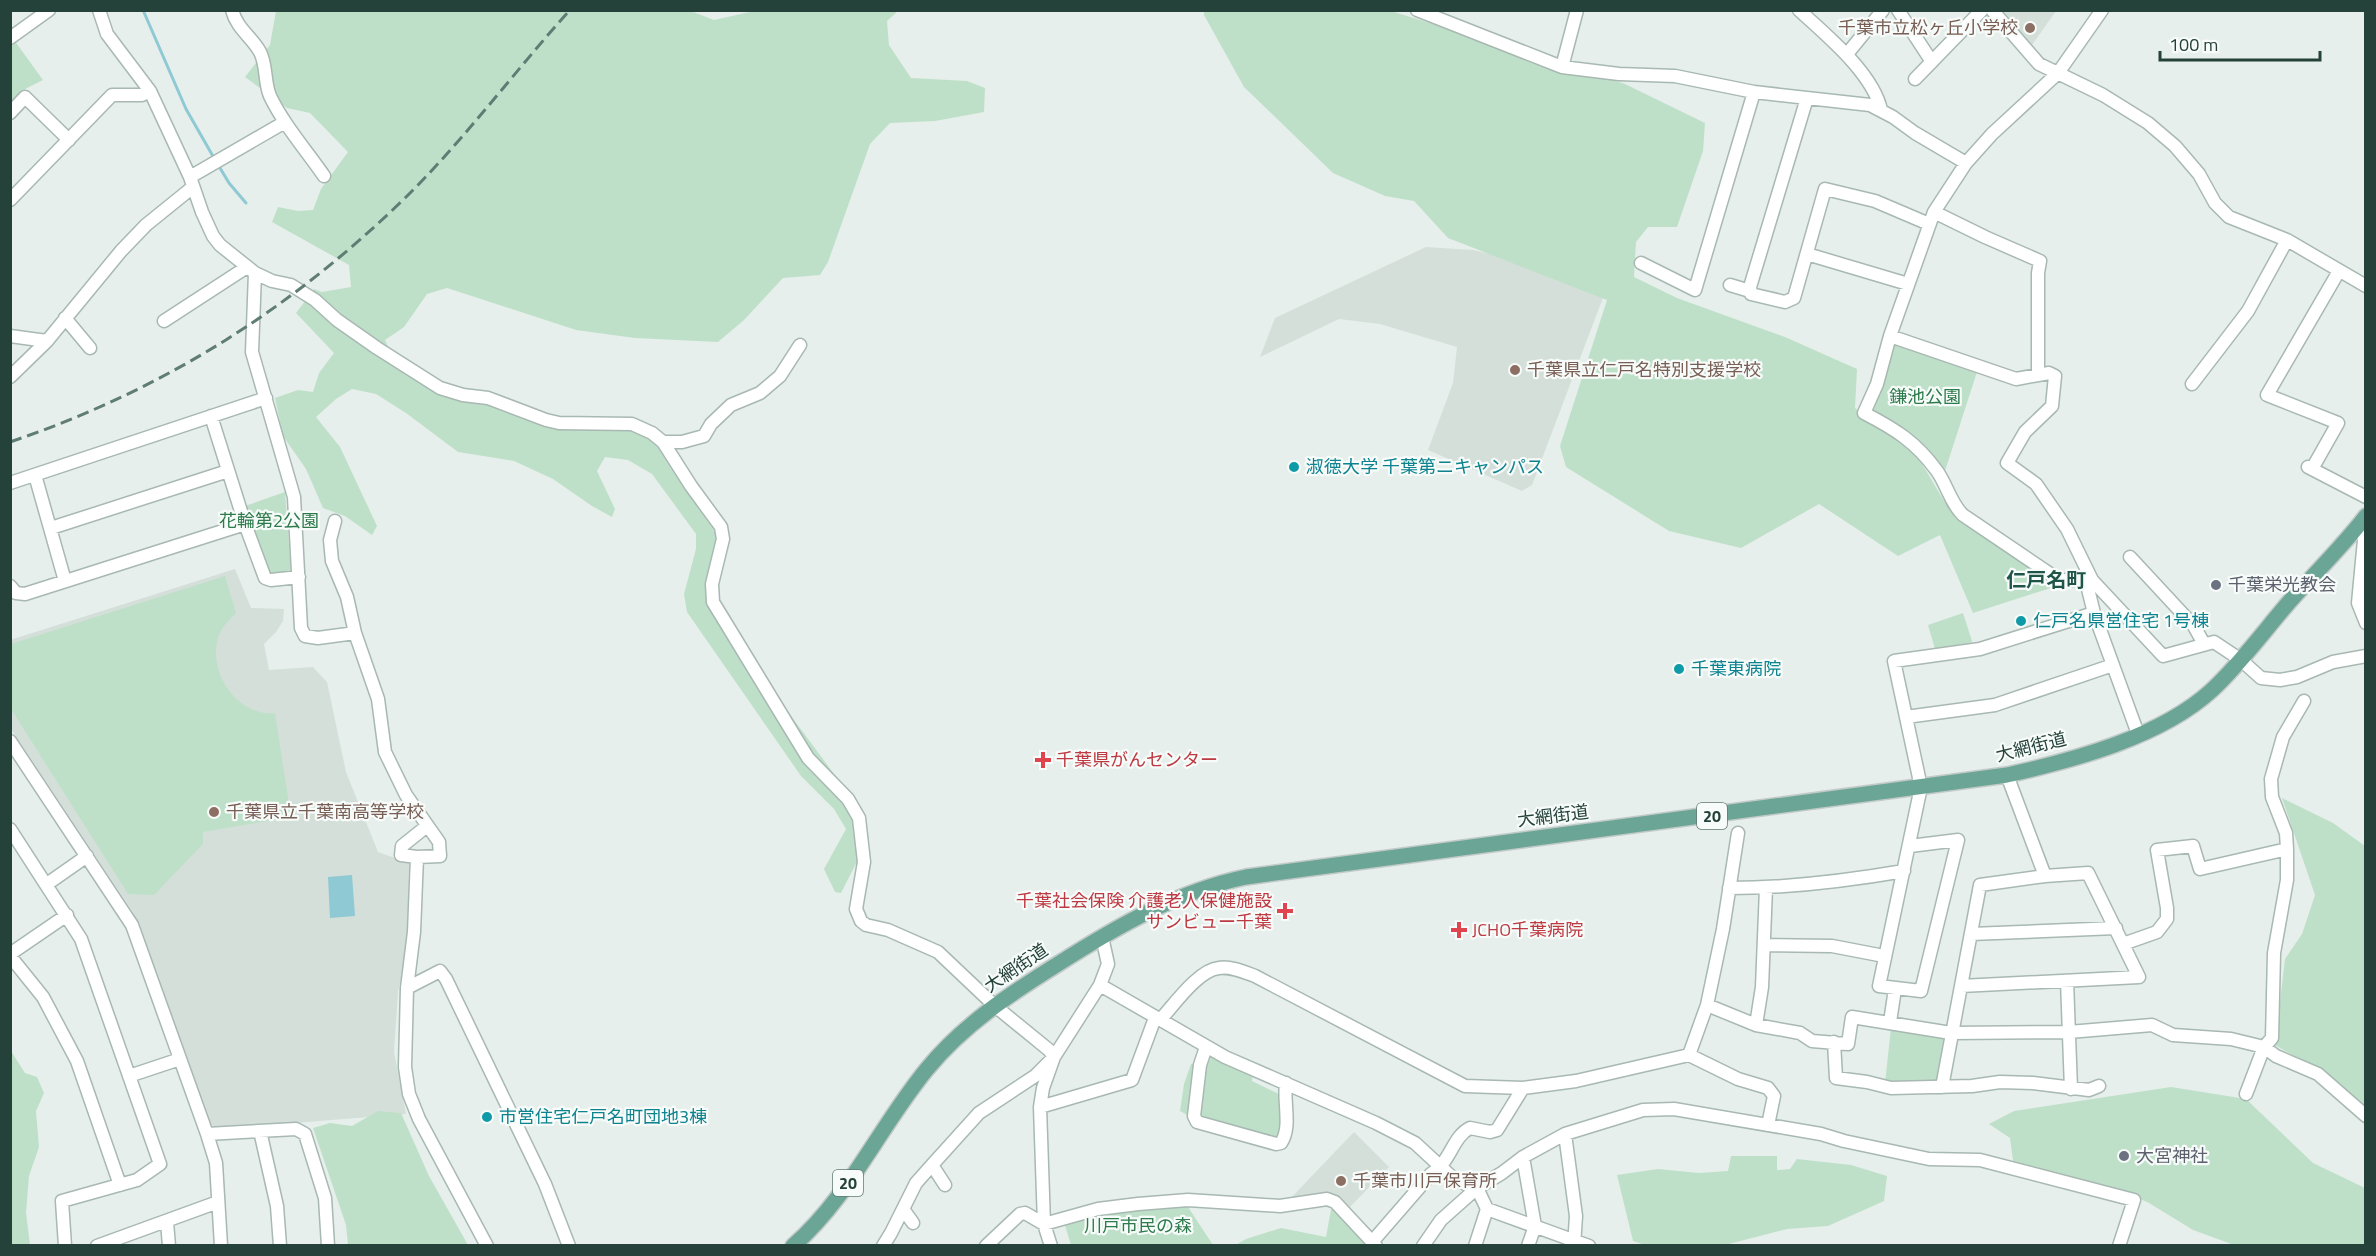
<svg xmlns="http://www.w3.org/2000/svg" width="2376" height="1256" viewBox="0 0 2376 1256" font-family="'Titillium Web','Noto Sans JP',sans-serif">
	<rect width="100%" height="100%" fill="#e6efeb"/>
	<!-- built -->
	<path fill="#d4dfda" d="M 1998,11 L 2056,11 L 2032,45 Z
		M 1426,247 L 1473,250 L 1513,259 L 1604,295 L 1532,485 L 1522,491 L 1428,450 L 1453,383 L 1457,347 L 1380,324 L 1339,319 L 1260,357 L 1275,318 Z
		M 235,569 L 251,608 L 284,609 L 283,621 L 276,632 L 264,644 L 269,670 L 313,667 L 327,682 L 346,772 L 378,852 L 409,863 L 407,950 L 398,991 L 394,1052 L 406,1114 L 218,1129 L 209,1123 L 133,912 L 11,729 L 10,640 Z
		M 1354,1132 L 1389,1167 L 1347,1210 L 1335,1200 L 1286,1203 Z"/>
	<!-- green -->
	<path fill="#bfe0c8" d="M 688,10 L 714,20 L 754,11 L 899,10 L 887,21 L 889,45 L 911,78 L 967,81 L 985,88 L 984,112 L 935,121 L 890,123 L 870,144 L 828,262 L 820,275 L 783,278 L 744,320 L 718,342 L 635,338 L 576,330 L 447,288 L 427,294 L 404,327 L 385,340 L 397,366 L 447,397 L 484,404 L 558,429 L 647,430 L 672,470 L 717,535 L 711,565 L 714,612 L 857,805 L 869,838 L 841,893 L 835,892 L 824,869 L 846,829 L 834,809 L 801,776 L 687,612 L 684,594 L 696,549 L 696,534 L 652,474 L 628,460 L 605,457 L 597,471 L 615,509 L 612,517 L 592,506 L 553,479 L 514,461 L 458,452 L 406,413 L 376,394 L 352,389 L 336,399 L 316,417 L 340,447 L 377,526 L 372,535 L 345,516 L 323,508 L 306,469 L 283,436 L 275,398 L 298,390 L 313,392 L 319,373 L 334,353 L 296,313 L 314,289 L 322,292 L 351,287 L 349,265 L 272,222 L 278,207 L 298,211 L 313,210 L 321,189 L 348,152 L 310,113 L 287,108 L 245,77 L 270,45 L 276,11 Z
		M 1204,10 L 1391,11 L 1625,84 L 1705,123 L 1703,151 L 1677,227 L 1648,227 L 1636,242 L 1634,277 L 1677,298 L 1785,337 L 1857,369 L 1855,408 L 1918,457 L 1944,501 L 1962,523 L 1965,521 L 2060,585 L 1973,613 L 1940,535 L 1898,556 L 1819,504 L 1741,548 L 1669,531 L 1566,467 L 1560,446 L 1607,300 L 1448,238 L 1414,201 L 1385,196 L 1333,173 L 1244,87 L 1204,15 Z
		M 14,40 L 43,80 L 21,91 L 11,105 L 11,43 Z
		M 1897,345 L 1977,372 L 1943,477 L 1867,413 L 1892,347 Z
		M 285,492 L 291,573 L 270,575 L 245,506 Z
		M 225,576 L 236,613 C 231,618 224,625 221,631 C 203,667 236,717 275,713 L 291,817 L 203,832 L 203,844 L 154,895 L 128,894 L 11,709 L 11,644 Z
		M 1963,613 L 1972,641 L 1969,645 L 1935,649 L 1928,625 Z
		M 2282,798 L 2333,823 L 2365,846 L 2365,1111 L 2315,1069 L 2275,1045 L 2285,959 L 2302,934 L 2315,895 Z
		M 1891,1028 L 1944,1038 L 1936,1082 L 1885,1083 Z
		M 11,1051 L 25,1073 L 37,1077 L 44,1093 L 36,1111 L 39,1147 L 29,1176 L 26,1213 L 30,1245 L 11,1245 Z
		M 1212,1055 L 1253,1074 L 1252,1081 L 1281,1095 L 1283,1112 L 1278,1139 L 1200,1116 L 1206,1068 Z
		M 1191,1064 L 1197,1065 L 1191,1117 L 1180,1111 L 1184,1084 Z
		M 2171,1087 L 2246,1099 L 2313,1163 L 2365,1188 L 2365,1245 L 2234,1245 L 2193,1230 L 2149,1203 L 2127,1193 L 2014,1168 L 2010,1138 L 1989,1124 L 2014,1111 Z
		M 378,1111 L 401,1113 L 429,1176 L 468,1245 L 348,1245 L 346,1225 L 313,1128 L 330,1123 L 352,1126 Z
		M 1731,1156 L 1777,1156 L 1777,1170 L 1790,1169 L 1797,1159 L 1851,1165 L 1887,1176 L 1884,1201 L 1828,1226 L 1787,1229 L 1725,1245 L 1645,1245 L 1633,1241 L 1617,1175 L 1658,1169 L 1699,1173 L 1728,1171 Z
		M 1332,1204 L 1371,1246 L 1234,1246 L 1246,1239 L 1281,1228 L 1326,1237 Z
		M 1139,1206 L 1188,1207 L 1213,1245 L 1071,1245 L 1064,1222 Z"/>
	<!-- water -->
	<path fill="#8ec9d4" d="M 352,875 L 355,916 L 330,918 L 328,877 Z"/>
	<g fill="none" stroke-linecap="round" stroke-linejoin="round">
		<!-- stream -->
		<path stroke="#8ec9d4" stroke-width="3" d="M 143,10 L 186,109 L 214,158
			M 217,163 L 229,183 L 246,203"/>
		<!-- minor casing -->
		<g stroke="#a8b8b2" stroke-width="15">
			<path id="minor" d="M 99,10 L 107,34 L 150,91 L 190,177 L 202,212 L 213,236 L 220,245 L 255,273 L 272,281 L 291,285 L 315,300 L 337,320 L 377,348 L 440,388 L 463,395 L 488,398 L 546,420 L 559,423 L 632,424 L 652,433 L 663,442 L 691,486 L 721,527 L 723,539 L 712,584 L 713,602 L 808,758 L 848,799 L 859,818 L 864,862 L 856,909 L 861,921 L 866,925 L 888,930 L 938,952 L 995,1006 L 1049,1050 L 1054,1057 L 1043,1088 L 1040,1107 L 1044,1224 L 1051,1246
				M 232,10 C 237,29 252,37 260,52 C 267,65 264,82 270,96 C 284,125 306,150 324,176
				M 1417,10 L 1562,67 L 1619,74 L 1675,76 L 1754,92 L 1870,105 L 1893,117 L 1915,133 L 1966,163
				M 1799,10 C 1826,35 1873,73 1881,110
				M 1898,10 L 1932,62
				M 1992,10 L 2039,64 L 2103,95 L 2148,123 L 2175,146 L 2199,174 L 2215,203 L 2229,217 L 2287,240 L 2366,286
				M 10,38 L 49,10
				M 1847,54 L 1883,10
				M 1562,67 L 1577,10
				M 1915,79 L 1982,10
				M 1807,98 L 1750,287 L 1751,294 L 1785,302 L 1794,298 L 1825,189 L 1875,201 L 1929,224
				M 10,113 L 25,97 L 69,140
				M 190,177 L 285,122
				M 10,200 L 112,95 L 142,95 L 150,91
				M 1934,212 L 1985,237 L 2040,261 L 2038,273 L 2038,375
				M 1807,254 L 1908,284
				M 1641,263 L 1695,290 L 1754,92
				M 255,273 L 252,352 L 294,497 L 301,628 L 305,636 L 318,638 L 355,633
				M 1730,285 L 1750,291
				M 65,318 L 90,348
				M 164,321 L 247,267
				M 10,336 L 47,341
				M 1890,336 L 2016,379 L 2049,373 L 2055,376 L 2052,406 L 2025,432 L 2007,463 L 2036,484 L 2067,529 L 2092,580 L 2163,656 L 2214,642 L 2241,660 L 2261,678 L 2280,680 L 2297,677 L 2333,662 L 2366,656
				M 10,377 L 47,341 L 121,251 L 146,225 L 193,187
				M 2192,384 L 2248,311 L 2287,240
				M 211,416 L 245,524 L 265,578 L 271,580 L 299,577
				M 663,442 L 682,442 L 704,436 L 711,424 L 731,405 L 760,393 L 780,376 L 800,345
				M 2308,467 L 2366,497
				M 2312,469 L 2338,423 L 2267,395 L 2339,271
				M 35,475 L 65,581
				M 10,483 L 266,398
				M 335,521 L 330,540 L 332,561 L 347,597 L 355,633 L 378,699 L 385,752 L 406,795 L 439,842 L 440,856 L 417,857 L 401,855 L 402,846 L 427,826
				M 2361,521 L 2364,540 L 2358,603 L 2366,623
				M 51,528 L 228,471
				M 2130,557 L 2194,626 L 2204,644
				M 2092,580 L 2059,580 L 1963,515 C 1951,504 1947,485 1937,471 C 1916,442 1895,429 1864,413 L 1877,384 L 1890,336 L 1934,212 L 1966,163 L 1992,134 L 2058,73 L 2102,10
				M 2086,581 L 2094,613 L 2138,734
				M 10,586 L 16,593 L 25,594 L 245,524
				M 1906,717 L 1995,705 L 2113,665
				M 10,741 L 132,925 L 207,1134 L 216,1163 L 221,1246
				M 2007,775 L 2045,876
				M 10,829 L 81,939 L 160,1164 L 137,1180 L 62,1201 L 65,1246
				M 1910,846 L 1958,840 L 1921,991 L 1879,986 L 1921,787 L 1894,661 L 1980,649 L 2094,613
				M 417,857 L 414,932 L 407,988 L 405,1067 L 409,1094 L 419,1119 L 487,1246
				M 47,884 L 87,856
				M 1729,888 C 1788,888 1846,881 1904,871
				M 1971,934 L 2116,928
				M 2123,944 L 2157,932 L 2167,919 L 2167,908 L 2157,850 L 2193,846 L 2200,869 L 2287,849
				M 1764,945 L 1832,946 L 1884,956
				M 10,954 L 67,915
				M 10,956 L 43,997 L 77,1061 L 120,1185
				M 2067,981 L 2071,1089
				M 1100,985 L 1225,1057 L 1376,1123 L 1415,1143 L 1455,1180 L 1477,1188 L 1487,1209 L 1475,1246
				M 407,988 L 440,971 L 446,979 L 545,1184 L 569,1246
				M 1707,1005 L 1756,1025 L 1800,1033 L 1812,1041 L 1848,1044 L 1852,1017 L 1951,1033 L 2069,1032 L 2152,1025 L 2173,1035 L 2231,1039 L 2264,1047 L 2276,1056 L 2318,1074 L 2366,1116
				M 1160,1020 C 1174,1005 1198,970 1219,968 C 1231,966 1244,972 1255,976 L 1465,1086 L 1523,1088 L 1576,1081 L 1689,1055 L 1738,1079 L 1768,1088 L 1774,1096 L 1768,1125
				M 1890,1022 L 1895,989
				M 1756,1025 L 1762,987 L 1766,888
				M 1834,1042 L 1836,1078 L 1867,1082 L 1891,1088 L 1972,1086 L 2000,1082 L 2033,1083 L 2089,1090 L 2099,1086
				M 1206,1047 L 1200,1065 L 1194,1116 L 1197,1122 L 1276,1144 L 1281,1143 C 1292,1127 1283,1101 1286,1083
				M 1689,1055 L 1707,1005 L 1723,929 L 1738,833
				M 129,1076 L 180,1059
				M 1942,1087 L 1980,885 L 2045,876 L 2088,873 L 2139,977 L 1961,986
				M 2246,1094 L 2264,1047 L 2272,1038 L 2274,953 L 2287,880 L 2287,849 L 2286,833 L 2272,797 L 2271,779 L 2283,737 L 2304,701
				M 1040,1107 L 1132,1080 L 1155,1018
				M 260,1131 L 277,1206 L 280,1246
				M 207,1134 L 296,1129 L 305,1134 L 325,1198 L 328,1246
				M 1565,1134 L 1576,1216 L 1574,1246
				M 1523,1157 L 1535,1226 L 1528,1246
				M 932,1165 L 945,1185
				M 903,1209 L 913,1223
				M 1487,1209 L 1589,1246
				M 167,1222 L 169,1246
				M 1372,1242 L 1431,1174 C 1451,1162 1452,1137 1470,1128 L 1490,1132 L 1497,1130 L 1523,1088
				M 97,1246 L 218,1202
				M 883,1246 L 891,1233 L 916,1183 L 932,1165 L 979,1113 L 1035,1076 L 1054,1057 L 1100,985 L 1108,964 L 1102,937
				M 986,1246 L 1020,1214 L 1025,1213 L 1044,1224 L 1098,1209 L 1138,1204 L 1188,1200 L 1280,1206 L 1327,1199 L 1335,1202 L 1376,1246
				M 1423,1246 L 1441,1220 L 1477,1188 L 1502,1173 L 1523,1157 L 1565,1134 L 1643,1110 L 1674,1109 L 1821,1134 L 1844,1141 L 1929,1159 L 1980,1160 L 2134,1200 L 2119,1246"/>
		</g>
		<!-- major casing -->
		<g stroke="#c2cac8" stroke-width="18">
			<path id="major" d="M 793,1246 C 850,1196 880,1126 927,1069 C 963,1025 1010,994 1058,964 C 1116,927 1178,891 1246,877 L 2007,775 C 2074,760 2161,737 2212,690 C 2241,663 2264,631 2290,601 C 2315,573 2343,546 2366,516"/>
		</g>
		<!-- minor -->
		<use href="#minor" stroke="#fff" stroke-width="12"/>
		<!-- major -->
		<use href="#major" stroke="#6aa596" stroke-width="15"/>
		<!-- rail -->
		<path stroke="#5f7d75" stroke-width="3" stroke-dasharray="12 6" stroke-linecap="butt" d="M 10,442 C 163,390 290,310 405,198 C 464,140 514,72 570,10"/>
	</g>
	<!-- markers -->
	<g fill="#8d6e63" stroke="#f7fbf9" stroke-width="2">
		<circle cx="2030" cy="28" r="6"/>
		<circle cx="1515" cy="370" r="6"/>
		<circle cx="214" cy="812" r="6"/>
		<circle cx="1341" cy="1181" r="6"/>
	</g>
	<g fill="#0f9aa8" stroke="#f7fbf9" stroke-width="2">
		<circle cx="1294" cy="467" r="6"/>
		<circle cx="2021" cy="621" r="6"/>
		<circle cx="1679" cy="669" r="6"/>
		<circle cx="487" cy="1117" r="6"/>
	</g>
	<g fill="#6b7280" stroke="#f7fbf9" stroke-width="2">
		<circle cx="2216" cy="585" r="6"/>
		<circle cx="2124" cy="1156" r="6"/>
	</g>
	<g fill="#e0444e" stroke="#f7fbf9" stroke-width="2">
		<path d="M1040 751h6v6h6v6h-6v6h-6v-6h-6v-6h6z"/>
		<path d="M1282 902h6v6h6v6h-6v6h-6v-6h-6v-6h6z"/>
		<path d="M1456 921h6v6h6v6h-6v6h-6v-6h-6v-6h6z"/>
	</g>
	<g text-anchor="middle" stroke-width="4.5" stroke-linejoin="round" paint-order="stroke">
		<!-- shield labels -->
		<g fill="#f7fbf9" stroke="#637a73" stroke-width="1.5">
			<rect x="1697" y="803" width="30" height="26" rx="4.5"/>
			<rect x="833" y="1170" width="30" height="26" rx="4.5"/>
		</g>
		<g font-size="16" font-weight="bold" fill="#24423a">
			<text x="1712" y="822">20</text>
			<text x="848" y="1189">20</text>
		</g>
		<!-- education labels -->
		<g font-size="18" fill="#785e54" stroke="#f7fbf9" text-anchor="start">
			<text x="2018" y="34" text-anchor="end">千葉市立松ヶ丘小学校</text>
			<text x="1527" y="376">千葉県立仁戸名特別支援学校</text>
			<text x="226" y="818">千葉県立千葉南高等学校</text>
			<text x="1353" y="1187">千葉市川戸保育所</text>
		</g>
		<!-- park labels -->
		<g font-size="18" fill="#2d7a4b" stroke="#f7fbf9">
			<text x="1925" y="403">鎌池公園</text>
			<text x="269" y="527">花輪第2公園</text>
			<text x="1138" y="1232">川戸市民の森</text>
		</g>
		<!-- culture labels -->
		<g font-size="18" fill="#0d838f" stroke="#f7fbf9" text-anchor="start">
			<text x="1306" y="473">淑徳大学 千葉第ニキャンパス</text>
			<text x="2033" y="627">仁戸名県営住宅 1号棟</text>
			<text x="1691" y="675">千葉東病院</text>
			<text x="499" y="1123">市営住宅仁戸名町団地3棟</text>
		</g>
		<!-- worship labels -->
		<g font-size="18" fill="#5b616d" stroke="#f7fbf9" text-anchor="start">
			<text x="2228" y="591">千葉栄光教会</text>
			<text x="2136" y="1162">大宮神社</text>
		</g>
		<!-- street labels -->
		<g font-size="18" fill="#24423a" stroke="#f7fbf9">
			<text transform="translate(2031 747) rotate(-14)" y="6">大網街道</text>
			<text transform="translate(1553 816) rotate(-7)" y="6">大網街道</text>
			<text transform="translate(1016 968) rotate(-34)" y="6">大網街道</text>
		</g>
		<!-- health labels -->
		<g font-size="18" fill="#be3a42" stroke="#f7fbf9" text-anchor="start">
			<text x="1056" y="766">千葉県がんセンター</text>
			<text x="1272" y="907" text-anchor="end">千葉社会保険 介護老人保健施設<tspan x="1272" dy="21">サンビュー千葉</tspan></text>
			<text x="1472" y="936">JCHO千葉病院</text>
		</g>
		<!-- neighbourhood labels -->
		<g font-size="20" font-weight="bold" fill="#1f5548" stroke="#f7fbf9">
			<text x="2046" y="587">仁戸名町</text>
		</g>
	</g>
	<!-- border -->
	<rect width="2376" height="1256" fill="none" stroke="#24423a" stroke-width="24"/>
	<!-- scale -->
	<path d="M2160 51v9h160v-9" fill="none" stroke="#24423a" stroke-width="3"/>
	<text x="2169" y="51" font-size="18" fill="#24423a" stroke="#f7fbf9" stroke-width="4.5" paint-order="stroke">100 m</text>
</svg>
